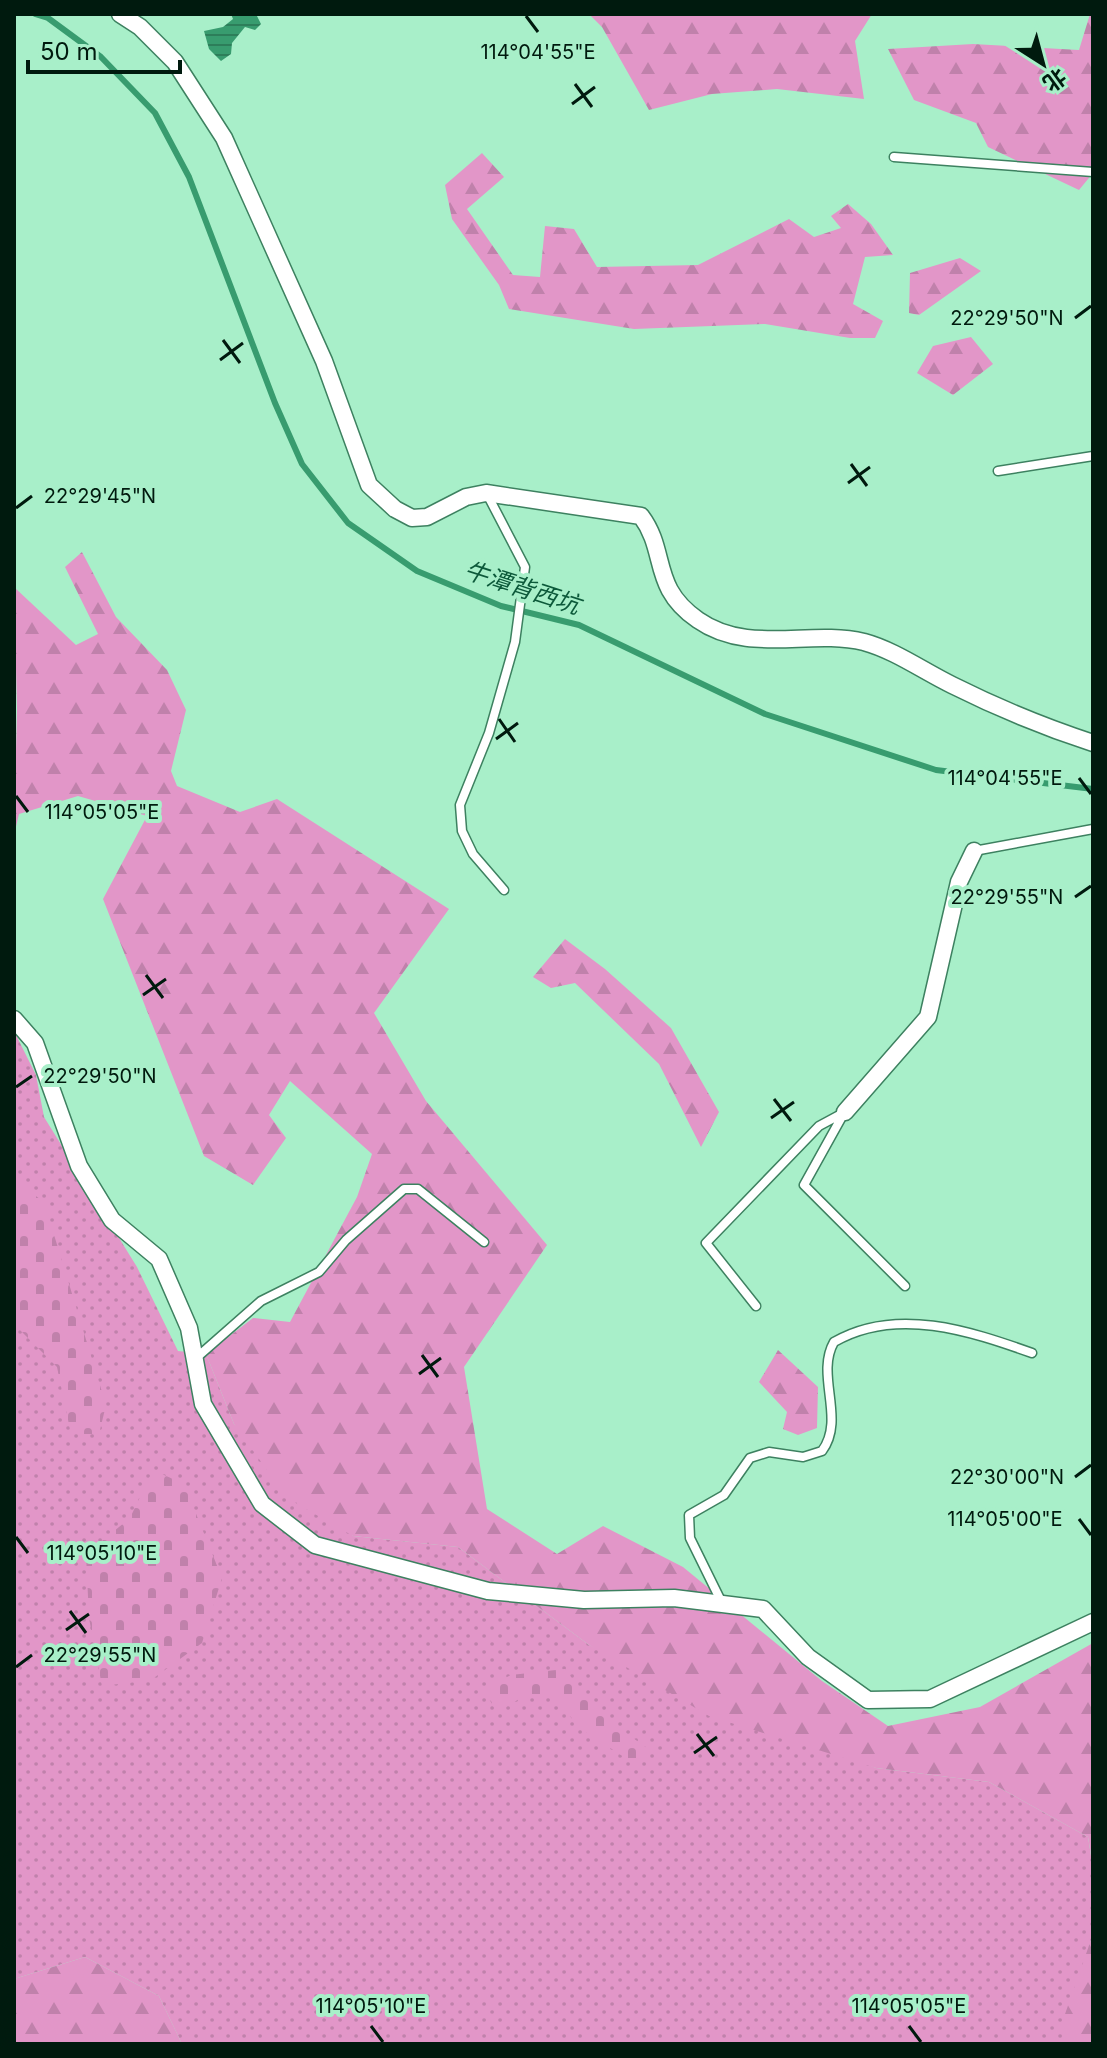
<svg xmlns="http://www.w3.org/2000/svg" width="1107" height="2058" viewBox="0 0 1107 2058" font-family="Inter,'Noto Sans SC',sans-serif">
	<defs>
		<pattern id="grass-dots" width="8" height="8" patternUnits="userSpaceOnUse" patternTransform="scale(2)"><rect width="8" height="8" fill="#e296c8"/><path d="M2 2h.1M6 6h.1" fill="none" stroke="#c081ab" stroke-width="1.8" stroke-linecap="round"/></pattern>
		<pattern id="forest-firs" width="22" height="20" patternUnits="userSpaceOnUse" patternTransform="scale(2)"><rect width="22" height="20" fill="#e296c8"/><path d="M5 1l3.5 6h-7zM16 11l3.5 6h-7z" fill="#c081ab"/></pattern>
		<pattern id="cemetery-stones" width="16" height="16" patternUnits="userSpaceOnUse" patternTransform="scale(2)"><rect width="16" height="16" fill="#e296c8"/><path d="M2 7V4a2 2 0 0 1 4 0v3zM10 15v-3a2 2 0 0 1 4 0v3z" fill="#c081ab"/></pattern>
		<pattern id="water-rules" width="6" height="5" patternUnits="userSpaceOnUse" patternTransform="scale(2)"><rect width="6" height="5" fill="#389c6f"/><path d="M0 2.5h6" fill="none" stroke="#2d7e5a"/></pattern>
	</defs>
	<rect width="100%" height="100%" fill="#a8efc9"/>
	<!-- grass -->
	<path fill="url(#grass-dots)" d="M 14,1031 L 36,1075 L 44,1117 L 137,1267 L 178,1351 L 206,1354 L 234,1424 L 353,1536 L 458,1547 L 589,1645 L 876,1768 L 989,1782 L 1088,1837 C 1093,1867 1099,1907 1092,1936 C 1083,1974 1064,2005 1064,2044 L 182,2044 L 159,1996 L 85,1957 L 14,1979 Z"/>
	<!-- forest -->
	<path fill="url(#forest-firs)" d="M 589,14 L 872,14 L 855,41 L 864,99 L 777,89 L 712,94 L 649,110 L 602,27 Z
		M 1090,14 L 1093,14 L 1093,173 L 1079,190 L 988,147 L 976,123 L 914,100 L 888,49 L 973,44 L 1079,50 Z
		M 482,153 L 504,177 L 467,209 L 513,275 L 540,277 L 545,226 L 574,229 L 597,267 L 698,265 L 789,219 L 814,237 L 841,228 L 831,216 L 848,204 L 871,224 L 893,255 L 865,257 L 853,304 L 883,321 L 875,338 L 850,338 L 765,324 L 634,329 L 509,309 L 499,285 L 452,219 L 445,185 Z
		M 960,258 L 981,271 L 919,315 L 909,313 L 910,273 Z
		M 971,337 L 993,364 L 953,395 L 917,373 L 933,346 Z
		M 82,552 L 116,617 L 167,670 L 186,710 L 171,771 L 177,786 L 240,812 L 277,799 L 449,909 L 374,1013 L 426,1101 L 547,1245 L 464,1367 L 487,1509 L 557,1554 L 603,1526 L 683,1567 L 822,1681 L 888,1726 L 980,1707 L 1093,1643 L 1093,1866 L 1088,1837 L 989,1782 L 876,1768 L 709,1716 L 589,1645 L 458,1547 L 353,1536 L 287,1498 L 234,1424 L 206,1354 L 253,1318 L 290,1322 L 357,1197 L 372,1154 L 290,1081 L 269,1115 L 286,1138 L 253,1185 L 204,1156 L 103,899 L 147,816 L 78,796 L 19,814 L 14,835 L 17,709 L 14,587 L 76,645 L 98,634 L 65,567 Z
		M 565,939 L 605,969 L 671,1028 L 719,1112 L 701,1147 L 659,1064 L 575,983 L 551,988 L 533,977 Z
		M 778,1350 L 818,1387 L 817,1428 L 798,1435 L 783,1429 L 787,1412 L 759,1382 Z
		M 1093,1934 L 1093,2044 L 1064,2044 L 1064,2017 Z
		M 85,1957 L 159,1996 L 182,2044 L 14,2044 L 14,1979 Z"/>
	<!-- cemetery -->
	<path fill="url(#cemetery-stones)" d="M 14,1180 L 44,1202 L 106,1405 L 99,1434 L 71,1434 L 57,1367 L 14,1324 Z
		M 153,1470 L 184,1484 L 222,1578 L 202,1643 L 151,1680 L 102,1686 L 89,1618 L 86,1554 L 130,1518 Z
		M 565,1669 L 598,1713 L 647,1748 L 636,1765 L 580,1728 L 550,1693 L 521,1698 L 497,1712 L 483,1689 L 511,1675 Z"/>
	<!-- water -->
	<path fill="url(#water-rules)" d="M 231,14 L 256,14 L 261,24 L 255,30 L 245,27 L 232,43 L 231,54 L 221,61 L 209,49 L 204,31 L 223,27 L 233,19 Z"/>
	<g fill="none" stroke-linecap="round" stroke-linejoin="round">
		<!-- stream -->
		<path stroke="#389c6f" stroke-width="6" d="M 35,14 L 48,18 L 101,57 L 155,113 L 189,177 L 275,403 L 302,464 L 348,523 L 417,571 L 501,606 L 579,625 L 765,714 L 936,770 L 1093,789"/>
		<!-- lane casing -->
		<g stroke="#3d8160" stroke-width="11">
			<path id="lane" d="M 894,157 L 1093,172
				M 998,471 L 1093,456
				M 487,494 L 525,567 L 515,642 L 489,733 L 460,805 L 462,831 L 473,854 L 504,890
				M 974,851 L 1093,829
				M 844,1113 L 804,1185 L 905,1286
				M 756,1306 L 706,1243 L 819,1126 L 845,1112
				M 195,1359 L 261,1301 L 319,1272 L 346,1240 L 404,1189 L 418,1189 L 484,1242
				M 722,1603 L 690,1538 L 689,1515 L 724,1495 L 750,1458 L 769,1452 L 803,1457 L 822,1451 C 846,1419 815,1375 834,1342 C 896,1306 970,1331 1032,1353"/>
		</g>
		<!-- street casing -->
		<g stroke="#3d8160" stroke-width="19">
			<path id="street" d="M 120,14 L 140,27 L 175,62 L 224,138 L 324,361 L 369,485 L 395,509 L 412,518 L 427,517 L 466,497 L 486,493 L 641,516 C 668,552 650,587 698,620 C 748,655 809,629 864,642 C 894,650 925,672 952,685 C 998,708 1044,727 1093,743
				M 14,1019 L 35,1043 L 79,1166 L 112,1220 L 159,1259 L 189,1328 L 203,1404 L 262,1504 L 315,1545 L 488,1591 L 584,1600 L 674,1598 L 763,1609 L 808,1657 L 868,1700 L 930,1699 L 1093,1622
				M 845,1112 L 928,1017 L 959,882 L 974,851"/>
		</g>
		<!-- lane -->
		<use href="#lane" stroke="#fff" stroke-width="8"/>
		<!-- street -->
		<use href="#street" stroke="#fff" stroke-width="16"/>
	</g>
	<!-- ticks -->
	<path fill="none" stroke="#001a0e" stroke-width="3" d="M 526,16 L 538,32M 575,84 L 592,107M 572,104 L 595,87M 1075,318 L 1091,306M 223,340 L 240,363M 220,360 L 243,343M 851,464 L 867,486M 848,483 L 870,467M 16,508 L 32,496M 499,719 L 515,742M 496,739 L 518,723M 1079,778 L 1091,794M 16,796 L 28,812M 1075,897 L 1091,886M 146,975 L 163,998M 143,995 L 166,979M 16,1087 L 32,1076M 774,1099 L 791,1121M 771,1118 L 794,1102M 422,1355 L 438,1377M 419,1374 L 441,1358M 1075,1477 L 1091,1465M 1079,1519 L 1091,1535M 16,1537 L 28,1553M 70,1611 L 86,1633M 66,1630 L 89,1614M 16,1667 L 32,1655M 697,1734 L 714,1756M 694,1753 L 717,1737M 371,2026 L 383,2042M 909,2026 L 921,2042"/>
	<g text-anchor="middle" stroke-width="8" stroke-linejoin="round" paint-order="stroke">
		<!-- water labels -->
		<g font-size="24" font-style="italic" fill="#0c593a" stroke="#a8efc9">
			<text transform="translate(522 588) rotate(18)" y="8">牛潭背西坑</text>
		</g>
	</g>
	<g font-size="20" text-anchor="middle" fill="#001a0e" stroke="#a8efc9" stroke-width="8" stroke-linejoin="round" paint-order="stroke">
		<text x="538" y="59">114°04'55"E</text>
		<text x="1007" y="325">22°29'50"N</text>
		<text x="100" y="503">22°29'45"N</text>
		<text x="1005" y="785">114°04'55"E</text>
		<text x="102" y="819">114°05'05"E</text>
		<text x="1007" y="904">22°29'55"N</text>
		<text x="100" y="1083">22°29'50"N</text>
		<text x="1007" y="1484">22°30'00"N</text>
		<text x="1005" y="1526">114°05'00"E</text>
		<text x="102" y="1560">114°05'10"E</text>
		<text x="100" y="1662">22°29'55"N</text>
		<text x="371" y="2013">114°05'10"E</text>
		<text x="909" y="2013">114°05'05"E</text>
	</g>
	<!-- border -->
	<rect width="1107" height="2058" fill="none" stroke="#001a0e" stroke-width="32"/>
	<!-- north arrow -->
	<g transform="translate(1043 64) rotate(144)" stroke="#a8efc9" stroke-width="6" paint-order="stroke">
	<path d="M0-6L14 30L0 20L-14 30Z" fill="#001a0e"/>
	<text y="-12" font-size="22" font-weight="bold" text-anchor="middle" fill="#001a0e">北</text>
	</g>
	<!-- scale -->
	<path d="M28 60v12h152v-12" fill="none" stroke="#001a0e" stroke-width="4"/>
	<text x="40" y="60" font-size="24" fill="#001a0e" stroke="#a8efc9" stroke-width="6" paint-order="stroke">50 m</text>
</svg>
